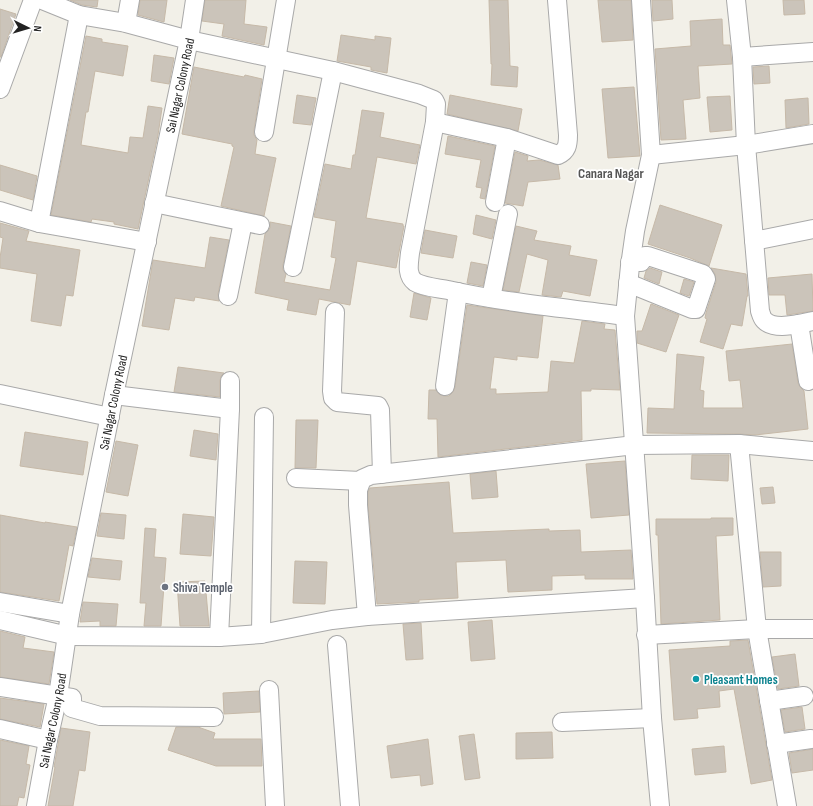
<svg xmlns="http://www.w3.org/2000/svg" width="813" height="806" viewBox="0 0 813 806" font-family="'Sofia Sans Condensed',sans-serif">
	<rect width="100%" height="100%" fill="#f2f0e8"/>
	<!-- building -->
	<path fill="#cbc4ba" stroke="#c6b9a8" d="M 70,0 L 98,0 L 97,7 L 82,5 Z
		M 140,0 L 167,0 L 164,22 L 138,15 Z
		M 205,0 L 246,0 L 244,24 L 267,27 L 264,45 L 222,36 L 224,24 L 202,21 Z
		M 489,0 L 508,0 L 510,66 L 518,67 L 517,87 L 491,85 L 492,64 L 491,64 Z
		M 598,0 L 631,0 L 633,40 L 602,42 Z
		M 652,0 L 672,0 L 673,19 L 653,21 Z
		M 783,0 L 804,0 L 805,14 L 784,15 Z
		M 0,9 L 16,14 L 1,57 L 0,57 Z
		M 722,19 L 723,45 L 730,45 L 732,64 L 698,66 L 700,98 L 683,100 L 686,139 L 661,140 L 655,49 L 691,46 L 690,21 Z
		M 341,35 L 375,40 L 375,36 L 391,38 L 387,73 L 371,70 L 371,67 L 337,61 Z
		M 86,36 L 102,39 L 102,42 L 128,46 L 123,76 L 95,71 L 88,112 L 86,112 L 81,145 L 128,153 L 130,137 L 143,138 L 148,106 L 162,108 L 158,135 L 138,229 L 114,224 L 114,222 L 92,219 L 91,222 L 51,215 Z
		M 154,55 L 174,58 L 169,84 L 151,81 Z
		M 769,66 L 770,83 L 754,84 L 753,67 Z
		M 194,67 L 244,77 L 245,75 L 262,79 L 254,130 L 254,135 L 257,140 L 255,154 L 276,158 L 264,216 L 221,206 L 234,147 L 232,146 L 232,144 L 182,134 Z
		M 634,87 L 640,156 L 608,158 L 602,89 Z
		M 297,95 L 316,98 L 311,125 L 293,123 Z
		M 450,95 L 522,109 L 518,131 L 447,114 Z
		M 730,96 L 732,130 L 710,132 L 707,97 Z
		M 808,98 L 809,124 L 786,128 L 785,100 Z
		M 362,110 L 384,113 L 380,137 L 420,145 L 416,164 L 377,157 L 366,218 L 403,224 L 403,226 L 404,226 L 396,268 L 357,261 L 350,305 L 319,299 L 316,315 L 287,310 L 289,300 L 255,293 L 265,234 L 270,228 L 270,222 L 291,226 L 283,265 L 283,270 L 286,274 L 284,282 L 330,290 L 336,258 L 331,257 L 336,221 L 314,217 L 325,164 L 351,169 L 353,155 L 355,155 Z
		M 448,136 L 495,146 L 485,199 L 480,198 L 482,188 L 476,187 L 481,160 L 445,154 Z
		M 515,152 L 528,156 L 527,161 L 539,160 L 558,165 L 560,179 L 528,182 L 523,206 L 505,203 Z
		M 0,165 L 37,176 L 33,200 L 0,190 Z
		M 660,205 L 722,225 L 709,266 L 690,258 L 648,244 Z
		M 476,215 L 496,220 L 492,239 L 473,234 Z
		M 0,223 L 29,231 L 26,241 L 80,250 L 73,296 L 66,295 L 61,326 L 31,321 L 37,274 L 0,268 L 0,258 L 3,238 L 0,237 Z
		M 516,226 L 537,231 L 534,240 L 571,246 L 569,255 L 597,260 L 590,296 L 563,291 L 561,297 L 542,295 L 548,260 L 527,254 L 519,292 L 503,290 Z
		M 425,230 L 457,236 L 453,258 L 421,253 Z
		M 210,237 L 229,240 L 218,294 L 219,301 L 195,297 L 194,301 L 175,298 L 169,330 L 142,326 L 153,260 L 205,268 Z
		M 471,262 L 487,265 L 483,286 L 467,283 Z
		M 650,268 L 662,272 L 659,284 L 644,278 L 646,271 Z
		M 711,268 L 746,274 L 748,296 L 747,296 L 742,326 L 731,324 L 723,349 L 700,342 L 707,319 L 705,318 L 706,313 L 716,282 L 715,274 Z
		M 812,274 L 813,311 L 787,315 L 785,295 L 769,295 L 768,278 Z
		M 684,279 L 694,282 L 689,296 L 680,293 Z
		M 414,293 L 431,298 L 427,320 L 410,317 Z
		M 651,304 L 679,315 L 666,352 L 637,343 L 637,331 L 642,331 Z
		M 467,305 L 543,316 L 538,358 L 517,356 L 517,360 L 494,357 L 490,389 L 496,389 L 496,394 L 548,392 L 551,361 L 574,363 L 582,321 L 605,324 L 604,329 L 615,330 L 620,390 L 591,389 L 591,391 L 581,391 L 582,440 L 438,457 L 437,419 L 428,419 L 429,390 L 436,390 L 439,394 L 444,396 L 449,396 L 453,392 L 455,387 Z
		M 792,344 L 798,383 L 800,387 L 804,391 L 808,429 L 755,435 L 739,434 L 647,433 L 648,408 L 674,409 L 677,354 L 704,357 L 700,390 L 704,391 L 703,408 L 743,408 L 740,380 L 729,381 L 726,351 Z
		M 178,367 L 224,373 L 221,376 L 220,381 L 220,397 L 174,392 Z
		M 296,420 L 318,420 L 316,468 L 295,468 Z
		M 194,430 L 218,434 L 216,460 L 190,456 Z
		M 25,432 L 88,442 L 83,475 L 20,466 Z
		M 116,441 L 138,445 L 128,496 L 106,492 Z
		M 692,455 L 729,455 L 728,481 L 691,479 Z
		M 625,461 L 629,515 L 591,518 L 586,464 Z
		M 496,471 L 498,497 L 472,499 L 470,474 Z
		M 449,482 L 453,533 L 549,529 L 549,531 L 580,530 L 581,552 L 631,550 L 633,579 L 585,579 L 585,575 L 552,576 L 552,590 L 508,592 L 506,560 L 456,562 L 458,598 L 419,600 L 419,602 L 377,604 L 368,505 L 368,492 L 370,488 Z
		M 773,487 L 775,503 L 762,504 L 760,488 Z
		M 101,513 L 126,515 L 124,539 L 97,536 Z
		M 183,514 L 214,517 L 211,556 L 180,554 Z
		M 0,515 L 45,523 L 45,522 L 77,527 L 73,546 L 69,545 L 59,601 L 0,592 Z
		M 711,518 L 733,518 L 733,535 L 716,536 L 720,620 L 661,624 L 658,535 L 656,535 L 656,519 L 711,519 Z
		M 145,528 L 156,529 L 154,557 L 166,558 L 161,626 L 144,626 L 146,603 L 140,603 Z
		M 760,552 L 781,552 L 781,586 L 763,587 Z
		M 92,558 L 122,561 L 120,580 L 88,577 Z
		M 295,561 L 327,562 L 325,604 L 293,603 Z
		M 205,581 L 209,626 L 180,626 L 177,582 Z
		M 83,602 L 118,604 L 116,626 L 100,626 L 100,621 L 80,622 Z
		M 492,620 L 495,659 L 471,661 L 468,622 Z
		M 421,623 L 423,659 L 406,660 L 403,624 Z
		M 0,631 L 25,637 L 23,648 L 54,652 L 49,684 L 0,677 Z
		M 748,640 L 772,780 L 751,784 L 734,689 L 719,691 L 720,707 L 697,709 L 698,718 L 674,720 L 669,650 L 730,646 L 730,641 Z
		M 795,654 L 799,686 L 778,689 L 772,657 Z
		M 259,691 L 260,712 L 224,714 L 223,693 Z
		M 0,698 L 44,704 L 40,727 L 0,719 Z
		M 802,707 L 805,729 L 785,732 L 781,710 Z
		M 176,727 L 198,727 L 215,733 L 213,739 L 261,739 L 262,766 L 216,766 L 168,750 Z
		M 61,728 L 90,732 L 85,771 L 79,770 L 73,806 L 48,806 L 55,767 L 54,767 Z
		M 552,732 L 553,758 L 516,759 L 516,733 Z
		M 474,734 L 480,778 L 465,780 L 459,736 Z
		M 428,739 L 433,784 L 421,786 L 420,775 L 391,778 L 387,746 Z
		M 0,740 L 29,746 L 26,764 L 30,765 L 24,798 L 19,797 L 17,806 L 0,806 Z
		M 724,746 L 726,772 L 695,775 L 692,749 Z
		M 813,749 L 813,770 L 792,773 L 789,753 Z"/>
	<g fill="none" stroke-linecap="round" stroke-linejoin="round">
		<!-- minor casing -->
		<g stroke="#a9a9a9" stroke-width="20">
			<g id="minor">
				<path d="M 42,0 L 79,15 L 126,23 L 189,40 L 333,71 L 419,94 L 434,100 L 436,104 L 435,122 L 410,253 C 409,263 406,275 415,282 C 423,287 438,288 448,290 C 506,303 566,308 625,316"/>
				<path d="M 641,0 L 651,155 L 635,231 L 630,266 L 625,316 L 645,598 L 652,718 L 660,806"/>
				<path d="M 736,0 L 742,57 L 746,145 L 760,311 C 761,314 762,318 764,320 C 774,331 800,324 813,321"/>
				<path d="M 126,23 L 130,0"/>
				<path d="M 742,57 L 813,52"/>
				<path d="M 0,89 L 33,0"/>
				<path d="M 435,122 L 507,138 L 558,155 C 567,151 568,145 568,135 L 557,0"/>
				<path d="M 264,132 L 286,0"/>
				<path d="M 651,155 L 746,145 L 813,134"/>
				<path d="M 495,202 L 507,138"/>
				<path d="M 154,203 L 260,225"/>
				<path d="M 0,211 L 39,223 L 147,242"/>
				<path d="M 39,223 L 79,15"/>
				<path d="M 754,241 L 813,229"/>
				<path d="M 293,267 L 333,71"/>
				<path d="M 628,283 L 692,309 L 696,309 L 706,279 L 703,274 L 648,256 L 645,256 L 641,262 L 630,262"/>
				<path d="M 228,296 L 243,222"/>
				<path d="M 491,298 L 508,214"/>
				<path d="M 335,312 L 332,391 L 333,398 L 337,402 L 378,406 L 380,410 L 382,474"/>
				<path d="M 799,324 L 808,381"/>
				<path d="M 445,386 L 458,292"/>
				<path d="M 0,394 L 110,417"/>
				<path d="M 114,395 L 230,409"/>
				<path d="M 739,444 L 757,629 L 787,806"/>
				<path d="M 296,478 L 361,481"/>
				<path d="M 0,602 L 70,614"/>
				<path d="M 367,616 L 358,505 L 358,490 L 362,479 L 371,475 L 635,445 L 739,444 L 813,451"/>
				<path d="M 0,620 L 68,636 L 219,637 L 261,634 L 332,620 L 367,616 L 645,598"/>
				<path d="M 261,634 L 264,417"/>
				<path d="M 646,635 L 757,629 L 813,629"/>
				<path d="M 219,637 L 230,409 L 230,381"/>
				<path d="M 337,645 L 350,806"/>
				<path d="M 0,687 L 72,698 L 72,708 L 100,716 L 214,717"/>
				<path d="M 269,690 L 275,806"/>
				<path d="M 769,701 L 804,696"/>
				<path d="M 562,722 L 652,718"/>
				<path d="M 0,729 L 48,740"/>
				<path d="M 776,744 L 811,739"/>
				<path id="s1" d="M 36,806 L 48,740 L 58,696 L 70,614 L 114,395 L 189,40 L 195,0"/>
			</g>
		</g>
		<!-- minor -->
		<use href="#minor" stroke="#fff" stroke-width="18"/>
	</g>
	<!-- markers -->
	<circle fill="#6b7280" stroke="#fff" stroke-width="1.5" cx="165" cy="587" r="4"/>
	<circle fill="#0f9aa8" stroke="#fff" stroke-width="1.5" cx="696" cy="679" r="4"/>
	<g text-anchor="middle" stroke-width="3.5" stroke-linejoin="round" paint-order="stroke">
		<!-- street labels -->
		<g font-size="13" fill="#222" stroke="#fff">
			<text dy="5" stroke="none"><textPath href="#s1" startOffset="735">Sai Nagar Colony Road</textPath></text>
			<text dy="5" stroke="none"><textPath href="#s1" startOffset="411">Sai Nagar Colony Road</textPath></text>
			<text dy="5" stroke="none"><textPath href="#s1" startOffset="87">Sai Nagar Colony Road</textPath></text>
		</g>
		<!-- worship labels -->
		<g font-size="13" font-weight="bold" fill="#5b616d" stroke="#fff" text-anchor="start">
			<text x="173" y="592">Shiva Temple</text>
		</g>
		<!-- culture labels -->
		<g font-size="13" font-weight="bold" fill="#0d838f" stroke="#fff" text-anchor="start">
			<text x="704" y="684">Pleasant Homes</text>
		</g>
		<!-- neighbourhood labels -->
		<g font-size="14" font-weight="bold" fill="#555" stroke="#fff">
			<text x="611" y="178">Canara Nagar</text>
		</g>
	</g>
	<!-- north arrow -->
	<g transform="translate(28 28) rotate(95)" stroke="#ffffff" stroke-width="3" paint-order="stroke">
	<path d="M0-3L7 15L0 10L-7 15Z" fill="#222222"/>
	<text y="-6" font-size="11" font-weight="bold" text-anchor="middle" fill="#222222">N</text>
	</g>
</svg>
